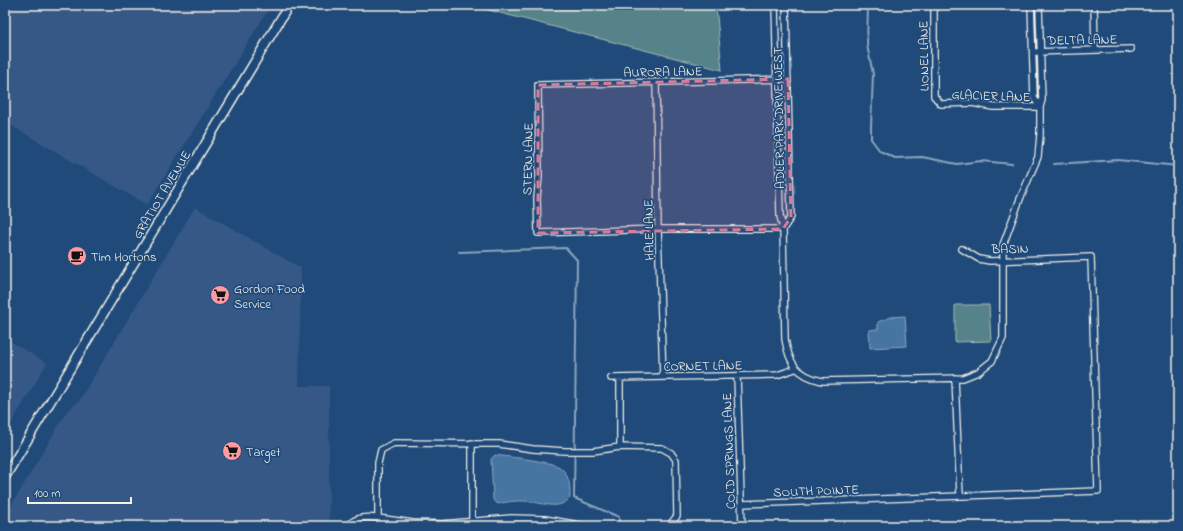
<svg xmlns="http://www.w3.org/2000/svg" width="1183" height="531" viewBox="0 0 1183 531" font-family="'Indie Flower',sans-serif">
	<rect width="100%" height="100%" fill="#1f4a7a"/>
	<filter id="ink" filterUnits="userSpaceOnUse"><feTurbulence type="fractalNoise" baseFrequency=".025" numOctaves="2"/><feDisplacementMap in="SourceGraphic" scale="8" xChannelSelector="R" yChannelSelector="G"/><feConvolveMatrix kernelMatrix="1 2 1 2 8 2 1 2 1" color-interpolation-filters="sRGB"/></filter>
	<g filter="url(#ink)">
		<!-- built -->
		<path fill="#355887" d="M 5,5 L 271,5 L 147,205 L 5,122 Z
			M 195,207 L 301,268 L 299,386 L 329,386 L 329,526 L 5,526 L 5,516 L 67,411 L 79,401 Z
			M 5,338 L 47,363 L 5,434 Z"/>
		<!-- green -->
		<path fill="#578289" stroke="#a6bab8" d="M 469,5 L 716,5 L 722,70 Z
			M 955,305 L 989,305 L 991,341 L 955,342 Z"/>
		<!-- water -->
		<path fill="#4774a2" stroke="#8ca6be" d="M 905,316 L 907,346 L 870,348 L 869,330 L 878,329 L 878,322 L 891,317 Z
			M 495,455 C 507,457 556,461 562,469 C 570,477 570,487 570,498 C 559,510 547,504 532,502 C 521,500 509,501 498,504 L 493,500 L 491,459 Z"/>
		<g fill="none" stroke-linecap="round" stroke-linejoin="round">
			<!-- stream -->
			<path stroke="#8ca6be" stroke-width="2" d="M 868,5 L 867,45 L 873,74 L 871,128 L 871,139 L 880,151 L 895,158 L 922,157 L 957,164 L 981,161 L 1012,164
				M 1054,164 L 1118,160 L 1178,166
				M 459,252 L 566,248 L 577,260 L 574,498 L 619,517 L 619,526"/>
			<!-- minor casing -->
			<g stroke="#f4f1e8" stroke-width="8">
				<path id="minor" d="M 775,5 L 780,216 L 783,229 L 791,217 L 786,5
					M 1031,5 L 1034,98 L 1040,107 L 1042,100 L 1039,5
					M 1094,5 L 1095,50
					M 1033,52 L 1131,49
					M 788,79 L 538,85 L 539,176 L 537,198 L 538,233 L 658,229 L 783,229 L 785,339 C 789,363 796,375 822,381 L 963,378 L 978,372 L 992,361 L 1003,338 L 1003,245 L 1020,199 L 1038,157 L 1040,135 L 1040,107 L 993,107 L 972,103 L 941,104 L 934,96 L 934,5
					M 656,82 L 658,229 L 663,377
					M 737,376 L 742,526
					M 611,378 L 777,375 L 795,369
					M 955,378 L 960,496
					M 620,447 L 662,448 L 671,453 L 676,460 L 677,516 L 669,526
					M 741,504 L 1098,491 L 1091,257 L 990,261 L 979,259 L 962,249
					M 378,518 L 413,523 L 442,524 L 511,518 L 545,519 L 585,526
					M 472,522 L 472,443
					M 348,526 C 355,516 367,517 378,518 L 378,463 L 381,450 L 394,443 L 499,444 L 533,449 L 565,451 L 593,451 L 620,447 L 620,378"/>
			</g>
			<!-- secondary casing -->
			<g stroke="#f4f1e8" stroke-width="11">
				<path id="secondary" d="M 5,477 L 289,5"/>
			</g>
			<!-- minor -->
			<use href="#minor" stroke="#1f4a7a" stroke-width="5.5"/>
			<!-- secondary -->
			<use href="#secondary" stroke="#1f4a7a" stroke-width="8"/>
		</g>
	</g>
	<!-- marked area -->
	<path fill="#d87a9a" fill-opacity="0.2" stroke="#d87a9a" stroke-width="3" stroke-dasharray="8 5" stroke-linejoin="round" d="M 788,79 L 791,217 L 783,229 L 538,233 L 538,85 Z"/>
	<!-- icons -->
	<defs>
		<g id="cafe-disc" transform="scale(1)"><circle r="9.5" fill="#ff9aa2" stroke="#1f4a7a"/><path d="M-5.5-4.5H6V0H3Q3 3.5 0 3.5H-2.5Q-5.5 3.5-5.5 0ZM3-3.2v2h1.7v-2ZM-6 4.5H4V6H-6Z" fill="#111"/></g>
		<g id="supermarket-disc" transform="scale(1)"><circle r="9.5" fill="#ff9aa2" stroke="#1f4a7a"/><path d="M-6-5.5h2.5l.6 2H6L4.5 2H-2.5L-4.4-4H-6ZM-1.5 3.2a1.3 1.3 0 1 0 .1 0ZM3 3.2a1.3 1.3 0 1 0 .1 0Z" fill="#111"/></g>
	</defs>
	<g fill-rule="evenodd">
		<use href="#cafe-disc" x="77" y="256"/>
		<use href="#supermarket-disc" x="220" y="295"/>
		<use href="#supermarket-disc" x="232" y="451"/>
	</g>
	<g text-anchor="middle" stroke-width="3.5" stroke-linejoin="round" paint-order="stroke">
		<!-- street labels -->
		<g font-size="13" fill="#f4f1e8" stroke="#1f4a7a">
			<text transform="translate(1082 39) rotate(-1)" y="5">DELTA LANE</text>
			<text transform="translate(923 56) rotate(-91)" y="5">LIONEL LANE</text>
			<text transform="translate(663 71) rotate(-1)" y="5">AURORA LANE</text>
			<text transform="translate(991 95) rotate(2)" y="5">GLACIER LANE</text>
			<text transform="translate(778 118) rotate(-91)" y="5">ADLER PARK DRIVE WEST</text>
			<text transform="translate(527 159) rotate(-89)" y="5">STERN LANE</text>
			<text transform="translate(161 194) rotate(-59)" y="5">GRATIOT AVENUE</text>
			<text transform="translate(648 230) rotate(-91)" y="5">HALE LANE</text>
			<text transform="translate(1010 248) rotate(-1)" y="5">BASIN</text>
			<text transform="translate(703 365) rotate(-1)" y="5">CORNET LANE</text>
			<text transform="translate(728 451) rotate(-92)" y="5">COLD SPRINGS LANE</text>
			<text transform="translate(816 490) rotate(-2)" y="5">SOUTH POINTE</text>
		</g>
		<!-- poi labels -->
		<g font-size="13" fill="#f4f1e8" stroke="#1f4a7a" text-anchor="start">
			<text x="91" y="261">Tim Hortons</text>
			<text x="234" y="293">Gordon Food<tspan x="234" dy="15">Service</tspan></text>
			<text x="246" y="456">Target</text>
		</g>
	</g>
	<!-- margin -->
	<rect width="1183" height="531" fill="none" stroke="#1f4a7a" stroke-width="20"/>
	<rect x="10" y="10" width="1163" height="511" fill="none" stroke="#f4f1e8" stroke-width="1.5" filter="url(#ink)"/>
	<!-- scale -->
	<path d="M28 497v6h103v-6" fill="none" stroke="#f4f1e8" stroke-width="2"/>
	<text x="34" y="497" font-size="12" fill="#f4f1e8" stroke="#1f4a7a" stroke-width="3" paint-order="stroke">100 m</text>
</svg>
